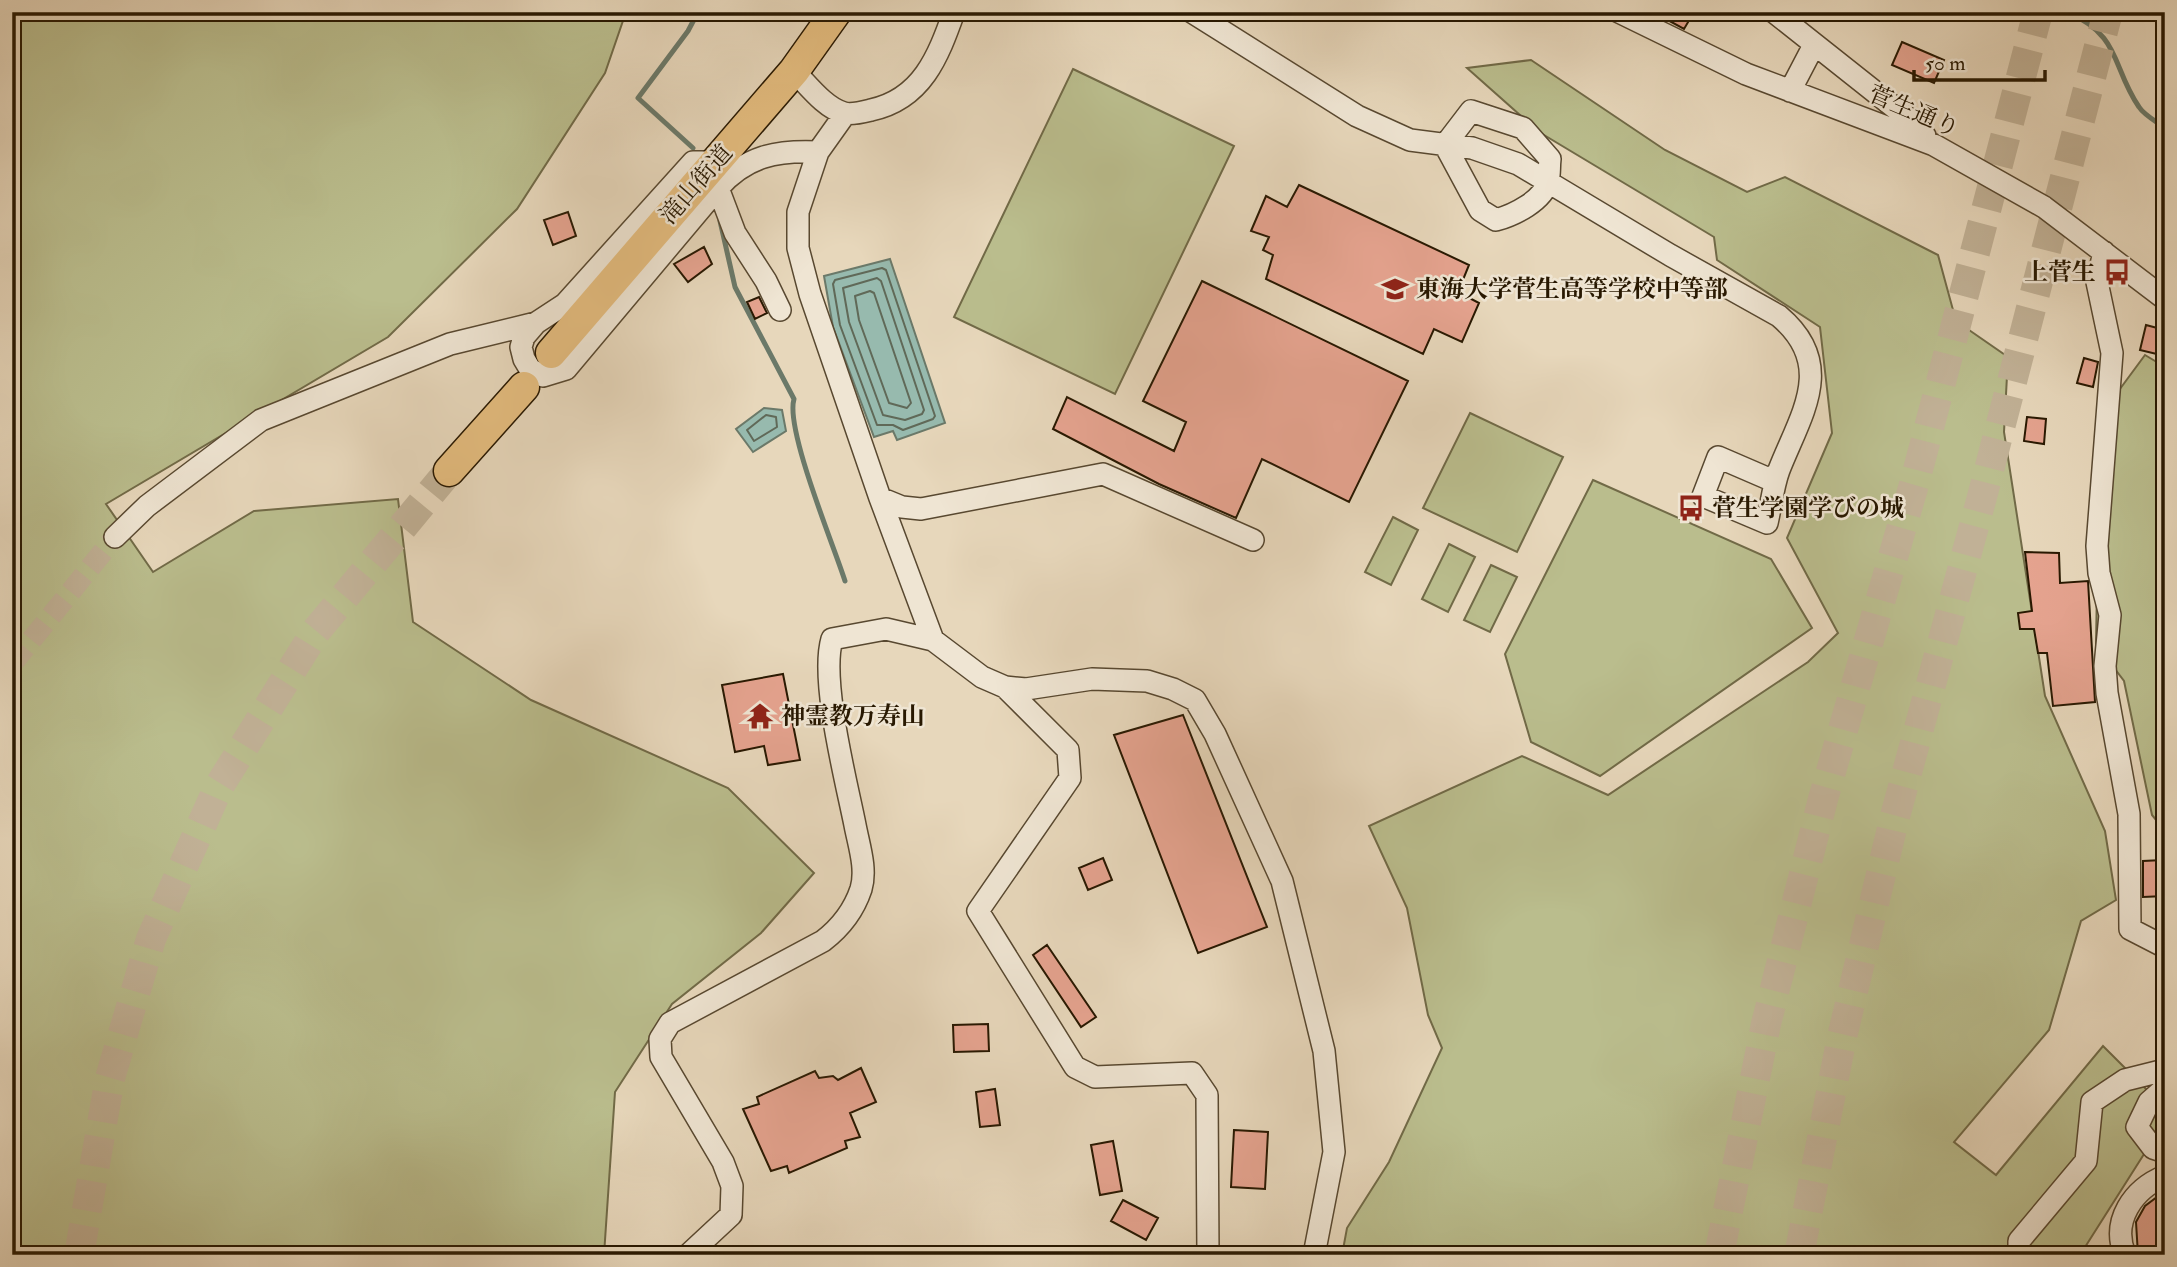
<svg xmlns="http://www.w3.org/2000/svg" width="2177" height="1267" viewBox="0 0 2177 1267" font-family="'IM FELL Double Pica','Noto Serif JP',serif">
	<rect width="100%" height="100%" fill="#e7d7bb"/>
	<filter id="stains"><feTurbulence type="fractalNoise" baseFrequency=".00286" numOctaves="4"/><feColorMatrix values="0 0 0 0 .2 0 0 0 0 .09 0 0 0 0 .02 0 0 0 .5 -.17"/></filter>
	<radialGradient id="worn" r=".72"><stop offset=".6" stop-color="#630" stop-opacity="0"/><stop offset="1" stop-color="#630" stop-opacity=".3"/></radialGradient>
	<!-- green -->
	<path fill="#babd8d" stroke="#716a47" stroke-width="2" d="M 12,12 L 626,12 L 605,73 L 517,209 L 388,337 L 106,504 L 153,572 L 254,511 L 398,499 L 413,622 L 531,700 L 728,788 L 814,873 L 761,933 L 672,1004 L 615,1092 L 604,1255 L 12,1255 Z
		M 1531,60 L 1665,150 L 1747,192 L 1785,177 L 1938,255 L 1956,321 L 2008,357 L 2004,432 L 2045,696 L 2105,831 L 2116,900 L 2081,921 L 2049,1030 L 1954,1142 L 1996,1175 L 2103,1046 L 2165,1108 L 2165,1121 L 2080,1255 L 1342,1255 L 1347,1228 L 1389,1162 L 1442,1048 L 1428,1015 L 1407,908 L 1369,826 L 1522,756 L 1608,795 L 1808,662 L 1838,633 L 1787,538 L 1832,433 L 1820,327 L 1717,260 L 1714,237 L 1539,132 L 1467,68 Z
		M 1073,69 L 1234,146 L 1115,394 L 954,317 Z
		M 2145,355 L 2165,367 L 2165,831 L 2152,815 L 2124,681 L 2096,644 L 2100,416 Z
		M 1470,413 L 1563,457 L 1517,552 L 1423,508 Z
		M 1593,480 L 1771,559 L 1812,628 L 1600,776 L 1531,742 L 1505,654 Z
		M 1393,517 L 1418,530 L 1391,585 L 1365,572 Z
		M 1449,544 L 1475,557 L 1448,612 L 1422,599 Z
		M 1491,565 L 1517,577 L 1490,632 L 1464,620 Z"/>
	<!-- water -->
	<path fill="#97baae" stroke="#6b7969" stroke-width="2" d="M 890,259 L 945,423 L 897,440 L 893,431 L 874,437 L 833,327 L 824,276 Z
		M 764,408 L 782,410 L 786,431 L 753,452 L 736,429 Z"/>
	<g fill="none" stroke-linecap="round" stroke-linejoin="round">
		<!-- shore -->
		<path stroke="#606958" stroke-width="2" d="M 882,268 L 886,270 L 935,416 L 933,419 L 903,430 L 893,425 L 877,425 L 840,325 L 833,284 L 835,280 Z
			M 877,278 L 881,281 L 924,410 L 922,414 L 905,420 L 883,415 L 849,322 L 843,288 Z
			M 870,291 L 874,293 L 911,403 L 907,408 L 889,403 L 859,320 L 855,296 Z
			M 766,415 L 776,417 L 777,427 L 754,441 L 747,430 Z"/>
		<!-- stream -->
		<path stroke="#6b7969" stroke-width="5" d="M 2067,12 C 2122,36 2111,66 2139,107 C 2144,115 2157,122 2165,128
			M 693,148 L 638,98 L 688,31 L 698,12
			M 720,221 L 735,287 L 794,399 C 785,429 834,546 845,581"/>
	</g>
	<!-- building -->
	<path fill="#e5a38f" stroke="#281801" stroke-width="2" d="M 1653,12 L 1694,12 L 1684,29 Z
		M 1902,42 L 1944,60 L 1934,83 L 1892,65 Z
		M 1299,185 L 1469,265 L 1458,292 L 1479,303 L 1462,342 L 1434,329 L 1423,354 L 1266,279 L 1273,255 L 1263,250 L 1269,237 L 1251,231 L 1266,196 L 1287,207 Z
		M 568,212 L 576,236 L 553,245 L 544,220 Z
		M 704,247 L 712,264 L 688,282 L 674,264 Z
		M 1202,281 L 1408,381 L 1349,502 L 1262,459 L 1236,518 L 1159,484 L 1053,429 L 1067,397 L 1174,451 L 1186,422 L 1143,401 Z
		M 759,297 L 767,313 L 755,319 L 747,302 Z
		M 2146,325 L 2165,330 L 2165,356 L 2140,350 Z
		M 2084,358 L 2098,362 L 2093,387 L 2077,383 Z
		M 2027,417 L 2046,419 L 2044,444 L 2024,441 Z
		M 2025,552 L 2059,553 L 2060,583 L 2088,581 L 2095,702 L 2053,706 L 2047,653 L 2038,653 L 2034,629 L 2020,629 L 2018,613 L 2032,611 Z
		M 783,674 L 800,760 L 768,765 L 764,746 L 735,752 L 722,685 Z
		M 1183,715 L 1267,927 L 1198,953 L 1114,735 Z
		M 1103,858 L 1112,880 L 1088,890 L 1079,868 Z
		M 2163,860 L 2165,896 L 2143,897 L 2143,861 Z
		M 1047,945 L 1096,1017 L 1081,1027 L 1033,955 Z
		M 988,1024 L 989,1051 L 954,1052 L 953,1025 Z
		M 861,1068 L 876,1102 L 850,1113 L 860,1137 L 845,1141 L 847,1148 L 789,1173 L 787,1166 L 771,1171 L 743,1109 L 759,1104 L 757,1097 L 815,1071 L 819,1078 L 833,1076 L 838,1080 Z
		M 995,1089 L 1000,1125 L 980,1127 L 976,1092 Z
		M 1234,1130 L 1268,1132 L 1265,1189 L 1231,1187 Z
		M 1113,1141 L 1122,1191 L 1100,1195 L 1091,1145 Z
		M 2165,1191 L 2165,1255 L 2138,1255 L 2136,1222 L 2145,1206 Z
		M 1123,1200 L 1158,1218 L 1146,1240 L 1111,1221 Z"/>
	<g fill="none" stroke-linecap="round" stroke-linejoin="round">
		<!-- minor-tunnel -->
		<path stroke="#c1b196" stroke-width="21" stroke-dasharray="21 10" stroke-linecap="butt" d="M 12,664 L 115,537"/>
		<!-- highway-tunnel -->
		<path stroke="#c1b196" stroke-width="30" stroke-dasharray="30 15" stroke-linecap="butt" d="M 79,1255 L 110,1078 L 151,939 L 218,788 L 316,631 L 449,471
			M 1719,1255 L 1766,1024 L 1823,799 L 1915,481 L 2038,12
			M 1799,1255 L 1842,1037 L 1894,820 L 1982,497 L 2108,12"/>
		<!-- minor casing -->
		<g stroke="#584830" stroke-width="24">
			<path id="minor" d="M 1192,12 L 1357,116 L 1410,140 L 1472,148 L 1518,164 L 1670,255 L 1779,316 C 1837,365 1801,414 1779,470 C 1773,486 1771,506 1767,523 L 1703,496 L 1718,457 L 1769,479 L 1778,473
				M 1619,12 L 1746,74 L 1934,145 L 2044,207 L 2165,299
				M 1774,12 L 1909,119 L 1925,136
				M 794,71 C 808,85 825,108 844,113 C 852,115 863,112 871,110 C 922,99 938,57 954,12
				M 1790,91 L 1814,45
				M 1471,111 L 1523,128 L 1550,159 C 1549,166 1550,175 1548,181 C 1543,201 1514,215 1496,220 L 1480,210 L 1445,145 Z
				M 845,114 L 818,152 L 798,212 L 798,248 L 810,294 L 880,498 L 933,640
				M 715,162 L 693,162 L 565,304 L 536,323 L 524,337 L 521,347 L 524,359 L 530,369 L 543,376 L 566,369 L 718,188 C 746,156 777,150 818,152
				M 718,188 L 735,233 L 766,281 L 780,310
				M 2104,252 L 2097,282 L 2112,353 L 2097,546 L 2099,573 L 2110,615 L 2105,666 L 2107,693 L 2129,814 L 2130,929 L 2165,947
				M 880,498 L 902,507 L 921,509 L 1103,474 L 1253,540
				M 115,537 L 147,506 L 261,420 L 450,344 L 536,323
				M 1005,687 L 1068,750 L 1070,778 L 978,911 L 1075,1067 L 1095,1077 L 1192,1073 L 1207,1095 L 1208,1255
				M 2165,1088 L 2149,1102 L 2137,1127 L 2153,1148 L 2165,1152
				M 688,1255 L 731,1215 L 732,1186 L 723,1162 L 661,1057 L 660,1039 L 670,1023 L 823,941 C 840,928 854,910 861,889 C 867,869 859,846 855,825 C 846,780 820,680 832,639 L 886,629 L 933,640 L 982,677 L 1005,687 L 1026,689 L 1092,679 L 1147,681 L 1173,689 L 1195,700 L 1215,734 L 1282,881 L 1324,1051 L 1334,1152 L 1314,1255
				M 2019,1255 L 2019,1241 L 2086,1161 L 2092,1102 L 2125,1080 L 2165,1070
				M 2125,1255 C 2111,1221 2133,1189 2165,1176"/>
		</g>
		<!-- highway casing -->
		<g stroke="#281801" stroke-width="33">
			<path id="highway" d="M 551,353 L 794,71 L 836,12
				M 449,471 L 524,387"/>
		</g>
		<!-- minor -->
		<use href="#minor" stroke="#efe5d3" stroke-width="21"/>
		<!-- highway -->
		<use href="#highway" stroke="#e4bc7e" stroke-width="30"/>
	</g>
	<!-- icons -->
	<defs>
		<g id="bus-bare" transform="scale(2.1)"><path d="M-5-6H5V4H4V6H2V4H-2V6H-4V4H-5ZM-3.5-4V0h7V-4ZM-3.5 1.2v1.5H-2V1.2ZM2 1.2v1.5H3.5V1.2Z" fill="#8f2418" stroke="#efe5d3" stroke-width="2.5" paint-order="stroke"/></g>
		<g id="school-bare" transform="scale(2.1)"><path d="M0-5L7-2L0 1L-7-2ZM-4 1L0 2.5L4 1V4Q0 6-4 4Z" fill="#8f2418" stroke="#efe5d3" stroke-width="2.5" paint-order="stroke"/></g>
		<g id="temple-bare" transform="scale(2.1)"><path d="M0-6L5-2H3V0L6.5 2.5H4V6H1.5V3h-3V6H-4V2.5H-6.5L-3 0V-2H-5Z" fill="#8f2418" stroke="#efe5d3" stroke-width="2.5" paint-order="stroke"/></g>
	</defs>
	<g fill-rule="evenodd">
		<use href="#bus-bare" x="2117" y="272"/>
		<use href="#school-bare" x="1395" y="289"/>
		<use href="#bus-bare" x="1691" y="508"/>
		<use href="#temple-bare" x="760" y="716"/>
	</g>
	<g text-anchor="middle" stroke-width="5" stroke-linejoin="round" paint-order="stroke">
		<!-- street labels -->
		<g font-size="24" fill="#281801" stroke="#efe5d3">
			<text transform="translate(1914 111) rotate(23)" y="8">菅生通り</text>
			<text transform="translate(696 184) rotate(-49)" y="8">滝山街道</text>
		</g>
		<!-- poi labels -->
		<g font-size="24" font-weight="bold" fill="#281801" stroke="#efe5d3" text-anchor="start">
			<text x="2096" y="280" text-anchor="end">上菅生</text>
			<text x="1416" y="297">東海大学菅生高等学校中等部</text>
			<text x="1712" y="516">菅生学園学びの城</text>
			<text x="781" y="724">神霊教万寿山</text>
		</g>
	</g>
	<!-- margin -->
	<rect width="2177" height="1267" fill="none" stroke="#e7d7bb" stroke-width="42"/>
	<rect x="14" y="14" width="2149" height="1239" fill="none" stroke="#281801" stroke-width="3.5"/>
	<rect x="21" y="21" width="2135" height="1225" fill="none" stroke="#281801" stroke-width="2"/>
	<!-- scale -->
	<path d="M1914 70v10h131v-10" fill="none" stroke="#281801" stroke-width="3.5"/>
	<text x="1925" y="70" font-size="21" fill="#281801" stroke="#efe5d3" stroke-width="5" paint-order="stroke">50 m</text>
	<rect width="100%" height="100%" filter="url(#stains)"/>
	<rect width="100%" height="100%" fill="url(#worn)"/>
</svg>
